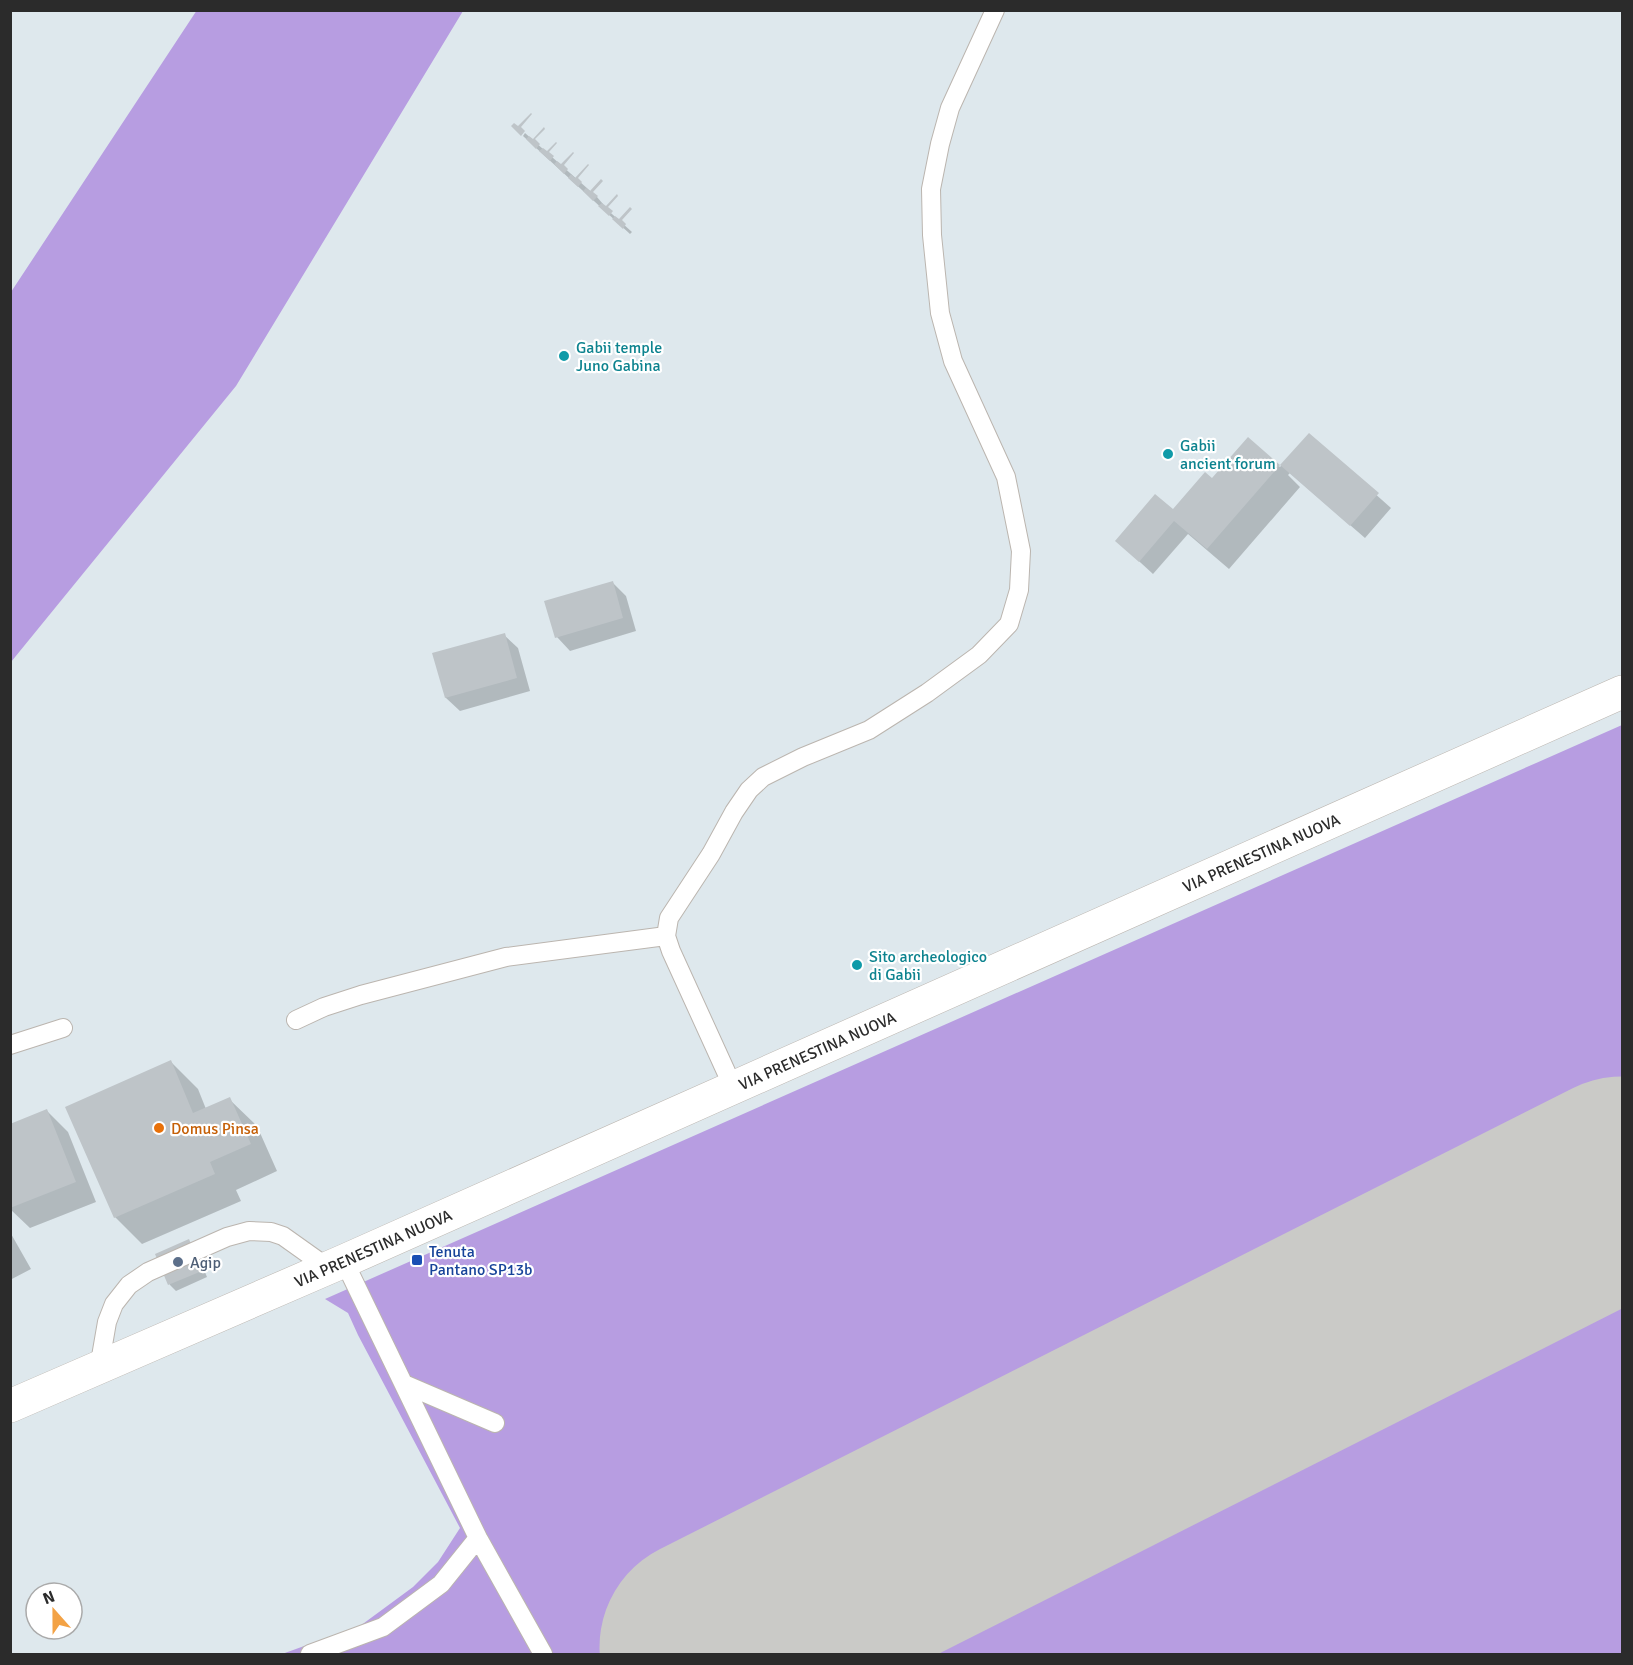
<svg xmlns="http://www.w3.org/2000/svg" width="1633" height="1665" viewBox="0 0 1633 1665" font-family="Signika,sans-serif">
	<rect width="100%" height="100%" fill="#dee8ed"/>
	<!-- green -->
	<path fill="#b79de1" d="M 197,10 L 463,11 L 236,386 L 11,662 L 11,292 Z
		M 1622,725 L 1622,1654 L 282,1654 L 360,1626 L 413,1587 L 438,1562 L 460,1528 L 358,1335 L 348,1313 L 325,1299 Z"/>
	<!-- shadow -->
	<path fill="#0003" d="M 525,133 L 597,197 L 603,204 L 602,205 L 632,232 L 630,234 L 523,136 Z
		M 1309,435 L 1391,508 L 1365,538 L 1290,473 L 1288,475 L 1300,487 L 1229,569 L 1188,534 L 1153,574 L 1117,541 L 1173,511 L 1212,481 L 1248,439 L 1280,467 Z
		M 612,582 L 626,596 L 636,631 L 570,651 L 557,637 Z
		M 504,635 L 518,648 L 530,691 L 460,711 L 446,698 L 434,654 Z
		M 171,1062 L 198,1089 L 206,1109 L 229,1099 L 257,1126 L 277,1171 L 236,1190 L 241,1201 L 142,1244 L 115,1217 Z
		M 47,1111 L 68,1132 L 96,1202 L 30,1228 L 10,1209 L 10,1126 Z
		M 10,1232 L 31,1269 L 10,1280 Z
		M 195,1248 L 207,1277 L 176,1291 L 170,1285 L 157,1255 Z"/>
	<g fill="none" stroke-linecap="round" stroke-linejoin="round">
		<!-- runway -->
		<path stroke="#cacac7" stroke-width="219" d="M 712,1654 L 709,1647 L 1622,1186"/>
	</g>
	<!-- building -->
	<path fill="#bec4c8" d="M 531,113 L 532,114 L 521,127 L 525,131 L 521,136 L 511,126 L 514,123 L 518,126 Z
		M 544,127 L 545,129 L 535,139 L 540,144 L 536,149 L 526,139 L 529,136 L 533,139 Z
		M 556,142 L 557,143 L 549,152 L 554,156 L 550,161 L 539,151 L 543,148 L 547,151 Z
		M 573,152 L 574,153 L 564,165 L 568,169 L 564,174 L 554,164 L 557,161 L 561,164 Z
		M 588,164 L 589,165 L 578,178 L 582,182 L 578,187 L 568,178 L 571,174 L 575,178 Z
		M 601,179 L 603,181 L 593,192 L 598,196 L 593,201 L 583,191 L 586,188 L 590,191 Z
		M 617,194 L 618,196 L 608,207 L 613,211 L 609,216 L 598,206 L 602,203 L 606,206 Z
		M 630,207 L 632,209 L 622,220 L 626,224 L 623,229 L 612,219 L 615,216 L 619,219 Z
		M 1309,433 L 1379,493 L 1350,526 L 1280,465 Z
		M 1248,437 L 1280,465 L 1207,549 L 1174,521 L 1139,562 L 1115,541 L 1155,494 L 1173,509 L 1205,472 L 1212,478 Z
		M 613,581 L 623,618 L 555,638 L 544,601 Z
		M 505,633 L 517,678 L 445,698 L 432,653 Z
		M 171,1060 L 193,1113 L 230,1097 L 251,1144 L 210,1162 L 215,1174 L 114,1218 L 65,1107 Z
		M 47,1109 L 76,1182 L 10,1208 L 10,1124 Z
		M 189,1239 L 202,1271 L 168,1285 L 155,1254 Z"/>
	<g fill="none" stroke-linecap="round" stroke-linejoin="round">
		<!-- service casing -->
		<g stroke="#bbb5af" stroke-width="20">
			<path id="service" d="M 296,1020 L 324,1007 L 361,995 L 506,957 L 666,936
				M 10,1045 L 63,1028
				M 733,1087 L 671,951 L 666,936 L 669,918 L 711,854 L 734,812 L 749,790 L 763,777 L 803,757 L 869,730 L 927,693 L 979,655 L 1009,624 L 1019,590 L 1021,551 L 1006,477 L 953,361 L 940,313 L 932,235 L 931,189 L 940,144 L 950,108 L 995,10
				M 344,1261 L 478,1538 L 543,1654
				M 99,1368 L 107,1322 L 114,1304 L 129,1285 L 148,1272 L 227,1237 L 249,1231 L 271,1232 L 283,1236 L 328,1268
				M 404,1384 L 495,1423
				M 310,1654 L 383,1627 L 441,1584 L 478,1538"/>
		</g>
		<!-- secondary casing -->
		<g stroke="#bbb5af" stroke-width="34">
			<g id="secondary">
				<path id="s1" d="M 10,1406 L 344,1261 L 1622,692"/>
			</g>
		</g>
		<!-- service -->
		<use href="#service" stroke="#fff" stroke-width="18"/>
		<!-- secondary -->
		<use href="#secondary" stroke="#fff" stroke-width="33"/>
	</g>
	<!-- markers -->
	<g fill="#0f9aa8" stroke="#fff" stroke-width="2">
		<circle cx="564" cy="356" r="6"/>
		<circle cx="1168" cy="454" r="6"/>
		<circle cx="857" cy="965" r="6"/>
	</g>
	<circle fill="#e8710a" stroke="#fff" stroke-width="2" cx="159" cy="1128" r="6"/>
	<rect fill="#1a4fb4" stroke="#fff" stroke-width="2" x="411" y="1254" width="12" height="12" rx="3"/>
	<circle fill="#5c6f8a" stroke="#fff" stroke-width="2" cx="178" cy="1262" r="6"/>
	<g text-anchor="middle" stroke-width="4.5" stroke-linejoin="round" paint-order="stroke">
		<!-- culture labels -->
		<g font-size="16" fill="#0d838f" stroke="#fff" text-anchor="start">
			<text x="576" y="353">Gabii temple<tspan x="576" dy="18">Juno Gabina</tspan></text>
			<text x="1180" y="451">Gabii<tspan x="1180" dy="18">ancient forum</tspan></text>
			<text x="869" y="962">Sito archeologico<tspan x="869" dy="18">di Gabii</tspan></text>
		</g>
		<!-- street labels -->
		<g font-size="16" fill="#2b2b2b" stroke="#fff">
			<text dy="6" stroke="none"><textPath href="#s1" startOffset="1368">VIA PRENESTINA NUOVA</textPath></text>
			<text dy="6" stroke="none"><textPath href="#s1" startOffset="882">VIA PRENESTINA NUOVA</textPath></text>
			<text dy="6" stroke="none"><textPath href="#s1" startOffset="396">VIA PRENESTINA NUOVA</textPath></text>
		</g>
		<!-- food labels -->
		<g font-size="16" fill="#c56008" stroke="#fff" text-anchor="start">
			<text x="171" y="1134">Domus Pinsa</text>
		</g>
		<!-- transit labels -->
		<g font-size="16" fill="#164399" stroke="#fff" text-anchor="start">
			<text x="429" y="1257">Tenuta<tspan x="429" dy="18">Pantano SP13b</tspan></text>
		</g>
		<!-- service labels -->
		<g font-size="16" fill="#4e5e75" stroke="#fff" text-anchor="start">
			<text x="190" y="1268">Agip</text>
		</g>
	</g>
	<!-- border -->
	<rect width="1633" height="1665" fill="none" stroke="#2b2b2b" stroke-width="24"/>
	<!-- north arrow -->
	<g transform="translate(54 1611) rotate(339)"><circle r="28" fill="#ffffff" stroke="#aaaaaa" stroke-width="1.5"/>
	<path d="M0-4.5L10 22L0 15L-10 22Z" fill="#f3a245"/>
	<text y="-9" font-size="16" font-weight="bold" text-anchor="middle" fill="#2b2b2b">N</text>
	</g>
</svg>
